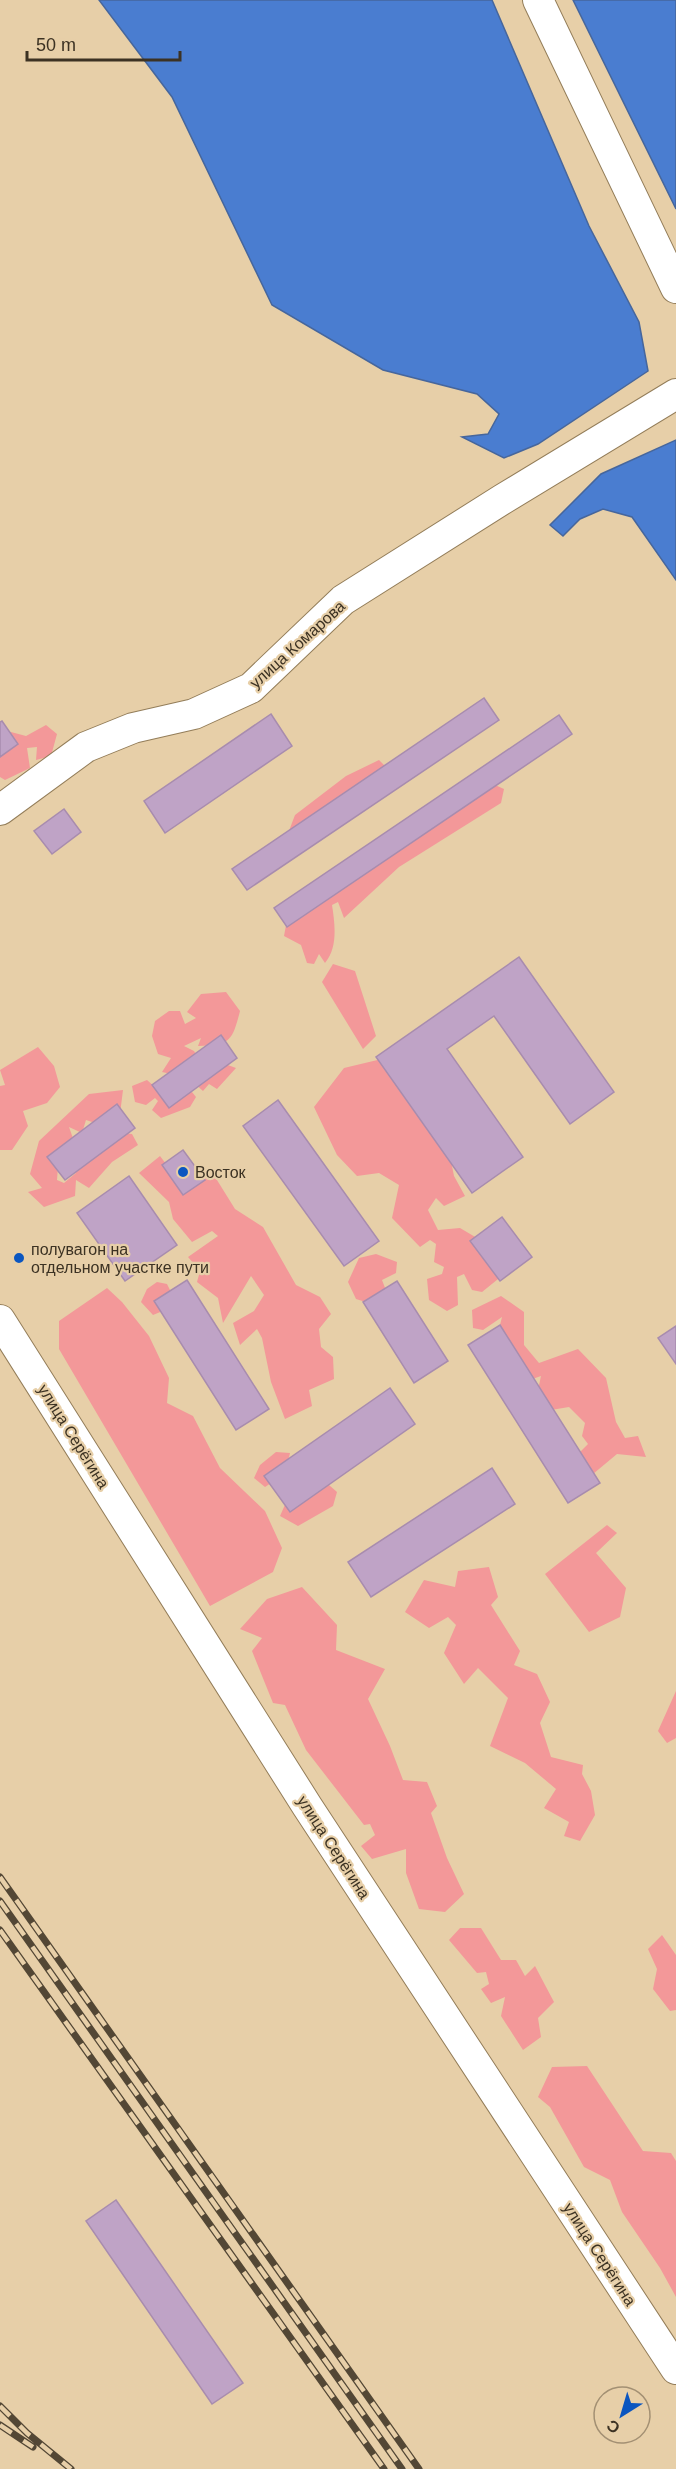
<svg xmlns="http://www.w3.org/2000/svg" width="676" height="2469" viewBox="0 0 676 2469" font-family="Arial,sans-serif">
	<rect width="100%" height="100%" fill="#e7cfa8"/>
	<!-- green -->
	<path fill="#f39899" d="M 46,725 L 57,734 L 51,756 L 36,760 L 37,747 L 27,748 L 30,768 L 5,780 L 0,777 L 0,741 L 11,732 L 26,736 Z
		M 379,760 L 389,770 L 287,836 L 295,815 L 346,776 Z
		M 486,781 L 504,789 L 501,803 L 399,867 L 344,918 L 338,902 L 332,905 C 335,924 338,948 325,963 L 319,954 L 314,964 L 307,963 L 301,945 L 284,936 L 287,920 Z
		M 333,964 L 355,971 L 376,1036 L 363,1049 L 322,982 Z
		M 226,992 L 240,1011 C 232,1042 230,1045 198,1046 L 201,1038 L 184,1046 L 194,1051 L 199,1059 L 206,1057 L 236,1068 L 217,1089 L 209,1084 L 203,1091 L 193,1082 L 188,1087 L 196,1097 L 190,1107 L 161,1118 L 152,1110 L 158,1101 L 155,1098 L 146,1105 L 135,1102 L 132,1086 L 147,1080 L 164,1095 L 176,1075 L 162,1072 L 171,1058 L 158,1054 L 152,1036 L 155,1021 L 169,1011 L 180,1011 L 185,1024 L 196,1018 L 187,1012 L 201,994 Z
		M 38,1047 L 54,1066 L 60,1087 L 47,1103 L 23,1111 L 28,1126 L 12,1150 L 0,1150 L 0,1086 L 5,1085 L 0,1070 Z
		M 390,1057 L 449,1151 L 454,1176 L 465,1196 L 444,1206 L 436,1198 L 428,1210 L 438,1230 L 460,1228 L 482,1241 L 508,1271 L 482,1292 L 472,1290 L 464,1274 L 457,1277 L 458,1305 L 447,1311 L 429,1300 L 427,1279 L 442,1274 L 444,1267 L 434,1262 L 436,1244 L 430,1240 L 420,1247 L 392,1218 L 399,1185 L 379,1173 L 357,1176 L 337,1155 L 314,1107 L 344,1068 Z
		M 123,1090 L 119,1122 L 101,1125 L 86,1120 L 82,1133 L 69,1127 L 75,1144 L 59,1154 L 57,1180 L 64,1183 L 76,1173 L 74,1156 L 113,1132 L 132,1134 L 138,1145 L 112,1162 L 89,1188 L 76,1180 L 75,1196 L 44,1207 L 28,1192 L 42,1188 L 30,1174 L 39,1141 L 89,1094 Z
		M 160,1156 C 177,1179 185,1180 212,1172 L 235,1209 L 263,1227 L 296,1285 L 320,1297 L 331,1314 L 319,1329 L 321,1347 L 333,1357 L 334,1379 L 309,1390 L 312,1406 L 285,1419 L 271,1382 L 262,1338 L 257,1329 L 240,1345 L 233,1323 L 254,1311 L 264,1295 L 251,1276 L 223,1323 L 218,1298 L 197,1282 L 200,1271 L 188,1257 L 218,1236 L 212,1231 L 192,1242 L 173,1219 L 169,1202 L 139,1173 Z
		M 376,1254 L 397,1262 L 396,1273 L 382,1280 L 387,1293 L 369,1303 L 356,1299 L 348,1282 L 359,1258 Z
		M 157,1282 L 167,1284 L 173,1296 L 170,1308 L 153,1315 L 141,1302 L 147,1289 Z
		M 107,1288 L 122,1302 L 149,1336 L 169,1378 L 167,1403 L 193,1416 L 220,1468 L 265,1511 L 282,1548 L 273,1572 L 210,1606 L 59,1349 L 59,1321 Z
		M 501,1296 L 524,1312 L 524,1345 L 539,1363 L 578,1349 L 606,1378 L 616,1422 L 625,1438 L 638,1436 L 646,1457 L 617,1454 L 587,1479 L 575,1457 L 588,1444 L 582,1436 L 585,1423 L 569,1407 L 545,1411 L 536,1399 L 541,1376 L 521,1383 L 493,1353 L 502,1317 L 483,1330 L 473,1328 L 472,1310 Z
		M 276,1452 L 290,1453 L 285,1474 L 265,1487 L 254,1478 L 260,1465 Z
		M 321,1478 L 337,1492 L 333,1506 L 298,1526 L 280,1516 L 288,1498 Z
		M 607,1525 L 617,1533 L 596,1553 L 626,1588 L 620,1617 L 589,1632 L 545,1574 Z
		M 489,1567 L 498,1597 L 491,1605 L 520,1651 L 514,1665 L 537,1674 L 550,1702 L 540,1723 L 551,1757 L 583,1765 L 582,1774 L 591,1791 L 595,1815 L 580,1841 L 564,1836 L 569,1822 L 544,1808 L 556,1789 L 525,1763 L 490,1746 L 508,1698 L 478,1668 L 464,1684 L 444,1653 L 456,1625 L 448,1617 L 429,1628 L 405,1612 L 424,1580 L 455,1587 L 458,1571 Z
		M 302,1587 L 337,1625 L 336,1650 L 385,1669 L 368,1699 L 390,1746 L 403,1780 L 427,1782 L 437,1806 L 431,1813 L 447,1858 L 464,1894 L 445,1912 L 419,1909 L 406,1873 L 406,1849 L 372,1859 L 361,1846 L 375,1835 L 370,1824 L 364,1825 L 306,1750 L 285,1705 L 273,1703 L 252,1651 L 262,1638 L 240,1629 L 267,1599 Z
		M 676,1691 L 676,1738 L 667,1743 L 658,1731 Z
		M 460,1928 L 481,1928 L 501,1960 L 516,1960 L 525,1976 L 535,1966 L 554,2002 L 538,2018 L 541,2037 L 523,2050 L 501,2016 L 505,1997 L 491,2003 L 481,1989 L 489,1984 L 486,1972 L 477,1973 L 449,1940 Z
		M 662,1935 L 676,1955 L 676,2010 L 670,2011 L 653,1989 L 657,1969 L 648,1949 Z
		M 587,2066 L 643,2151 L 671,2153 L 676,2161 L 676,2297 L 660,2268 L 622,2212 L 610,2180 L 584,2167 L 550,2107 L 538,2097 L 552,2067 Z"/>
	<!-- water -->
	<path fill="#4a7dd0" stroke="#46669c" stroke-width="1.5" d="M 99,0 L 492,0 L 589,226 L 639,322 L 648,371 L 538,444 L 504,458 L 462,437 L 488,434 L 499,414 L 477,394 L 383,370 L 272,305 L 172,97 Z
		M 573,0 L 676,0 L 676,209 Z
		M 676,440 L 676,580 L 632,517 L 603,509 L 580,519 L 563,536 L 550,525 L 601,474 Z"/>
	<!-- building -->
	<path fill="#bfa3c6" stroke="#a88cae" stroke-width="1.5" d="M 484,698 L 499,720 L 247,890 L 232,869 Z
		M 271,714 L 292,746 L 165,833 L 144,801 Z
		M 559,715 L 572,734 L 287,927 L 274,908 Z
		M 2,721 L 18,744 L 0,757 L 0,722 Z
		M 64,809 L 81,832 L 52,854 L 34,831 Z
		M 519,957 L 614,1092 L 570,1124 L 494,1016 L 447,1049 L 523,1157 L 472,1193 L 376,1057 Z
		M 221,1035 L 237,1058 L 169,1108 L 152,1085 Z
		M 278,1100 L 379,1241 L 344,1266 L 243,1126 Z
		M 117,1104 L 135,1128 L 65,1180 L 47,1157 Z
		M 183,1150 L 205,1180 L 183,1195 L 162,1165 Z
		M 129,1176 L 177,1245 L 125,1281 L 77,1213 Z
		M 502,1217 L 532,1257 L 500,1281 L 470,1241 Z
		M 187,1280 L 269,1409 L 236,1430 L 154,1301 Z
		M 397,1281 L 448,1361 L 414,1383 L 363,1302 Z
		M 500,1325 L 600,1483 L 568,1503 L 468,1345 Z
		M 676,1326 L 676,1364 L 658,1338 Z
		M 390,1388 L 415,1424 L 290,1512 L 264,1476 Z
		M 492,1468 L 515,1504 L 371,1597 L 348,1562 Z
		M 116,2200 L 243,2383 L 212,2404 L 86,2221 Z"/>
	<g fill="none" stroke-linecap="round" stroke-linejoin="round">
		<!-- minor casing -->
		<g stroke="#937d59" stroke-width="32">
			<path id="minor" d="M 538,0 L 676,288
				M 0,810 L 86,747 L 133,728 L 194,714 L 251,688 L 343,600 L 503,499 L 676,394
				M 0,1320 L 307,1806 L 676,2369"/>
		</g>
		<!-- minor -->
		<use href="#minor" stroke="#fff" stroke-width="30"/>
		<!-- rail casing -->
		<g stroke="#534735" stroke-width="7">
			<path id="rail" d="M 0,1877 L 419,2469
				M 0,1901 L 402,2469
				M 0,1930 L 384,2469
				M 0,2406 L 27,2433 L 71,2469
				M 0,2425 L 33,2447"/>
		</g>
		<!-- rail -->
		<use href="#rail" stroke="#e7cfa8" stroke-width="4.5" stroke-dasharray="14" stroke-linecap="butt"/>
	</g>
	<!-- markers -->
	<g fill="#0b56c0" stroke="#e7cfa8" stroke-width="2">
		<circle cx="183" cy="1172" r="6"/>
		<circle cx="19" cy="1258" r="6"/>
	</g>
	<g text-anchor="middle" stroke-width="4.5" stroke-linejoin="round" paint-order="stroke">
		<!-- street labels -->
		<g font-size="16" fill="#3c3223" stroke="#e7cfa8">
			<text transform="translate(297 644) rotate(-42)" y="6">улица Комарова</text>
			<text transform="translate(74 1436) rotate(58)" y="6">улица Серёгина</text>
			<text transform="translate(334 1847) rotate(57)" y="6">улица Серёгина</text>
			<text transform="translate(600 2254) rotate(57)" y="6">улица Серёгина</text>
		</g>
		<!-- poi labels -->
		<g font-size="16" fill="#3c3223" stroke="#e7cfa8" text-anchor="start">
			<text x="195" y="1178">Восток</text>
			<text x="31" y="1255">полувагон на<tspan x="31" dy="18">отдельном участке пути</tspan></text>
		</g>
	</g>
	<!-- north arrow -->
	<g transform="translate(622 2415) rotate(217)"><circle r="28" fill="#e7cfa8" stroke="#a39073" stroke-width="1.5"/>
	<path d="M0-4.5L10 22L0 15L-10 22Z" fill="#0b56c0"/>
	<text y="-9" font-size="16" font-weight="bold" text-anchor="middle" fill="#3c3223">С</text>
	</g>
	<!-- scale -->
	<path d="M27 51v9h153v-9" fill="none" stroke="#3c3223" stroke-width="3"/>
	<text x="36" y="51" font-size="18" fill="#3c3223" stroke="#e7cfa8" stroke-width="4.5" paint-order="stroke">50 m</text>
</svg>
